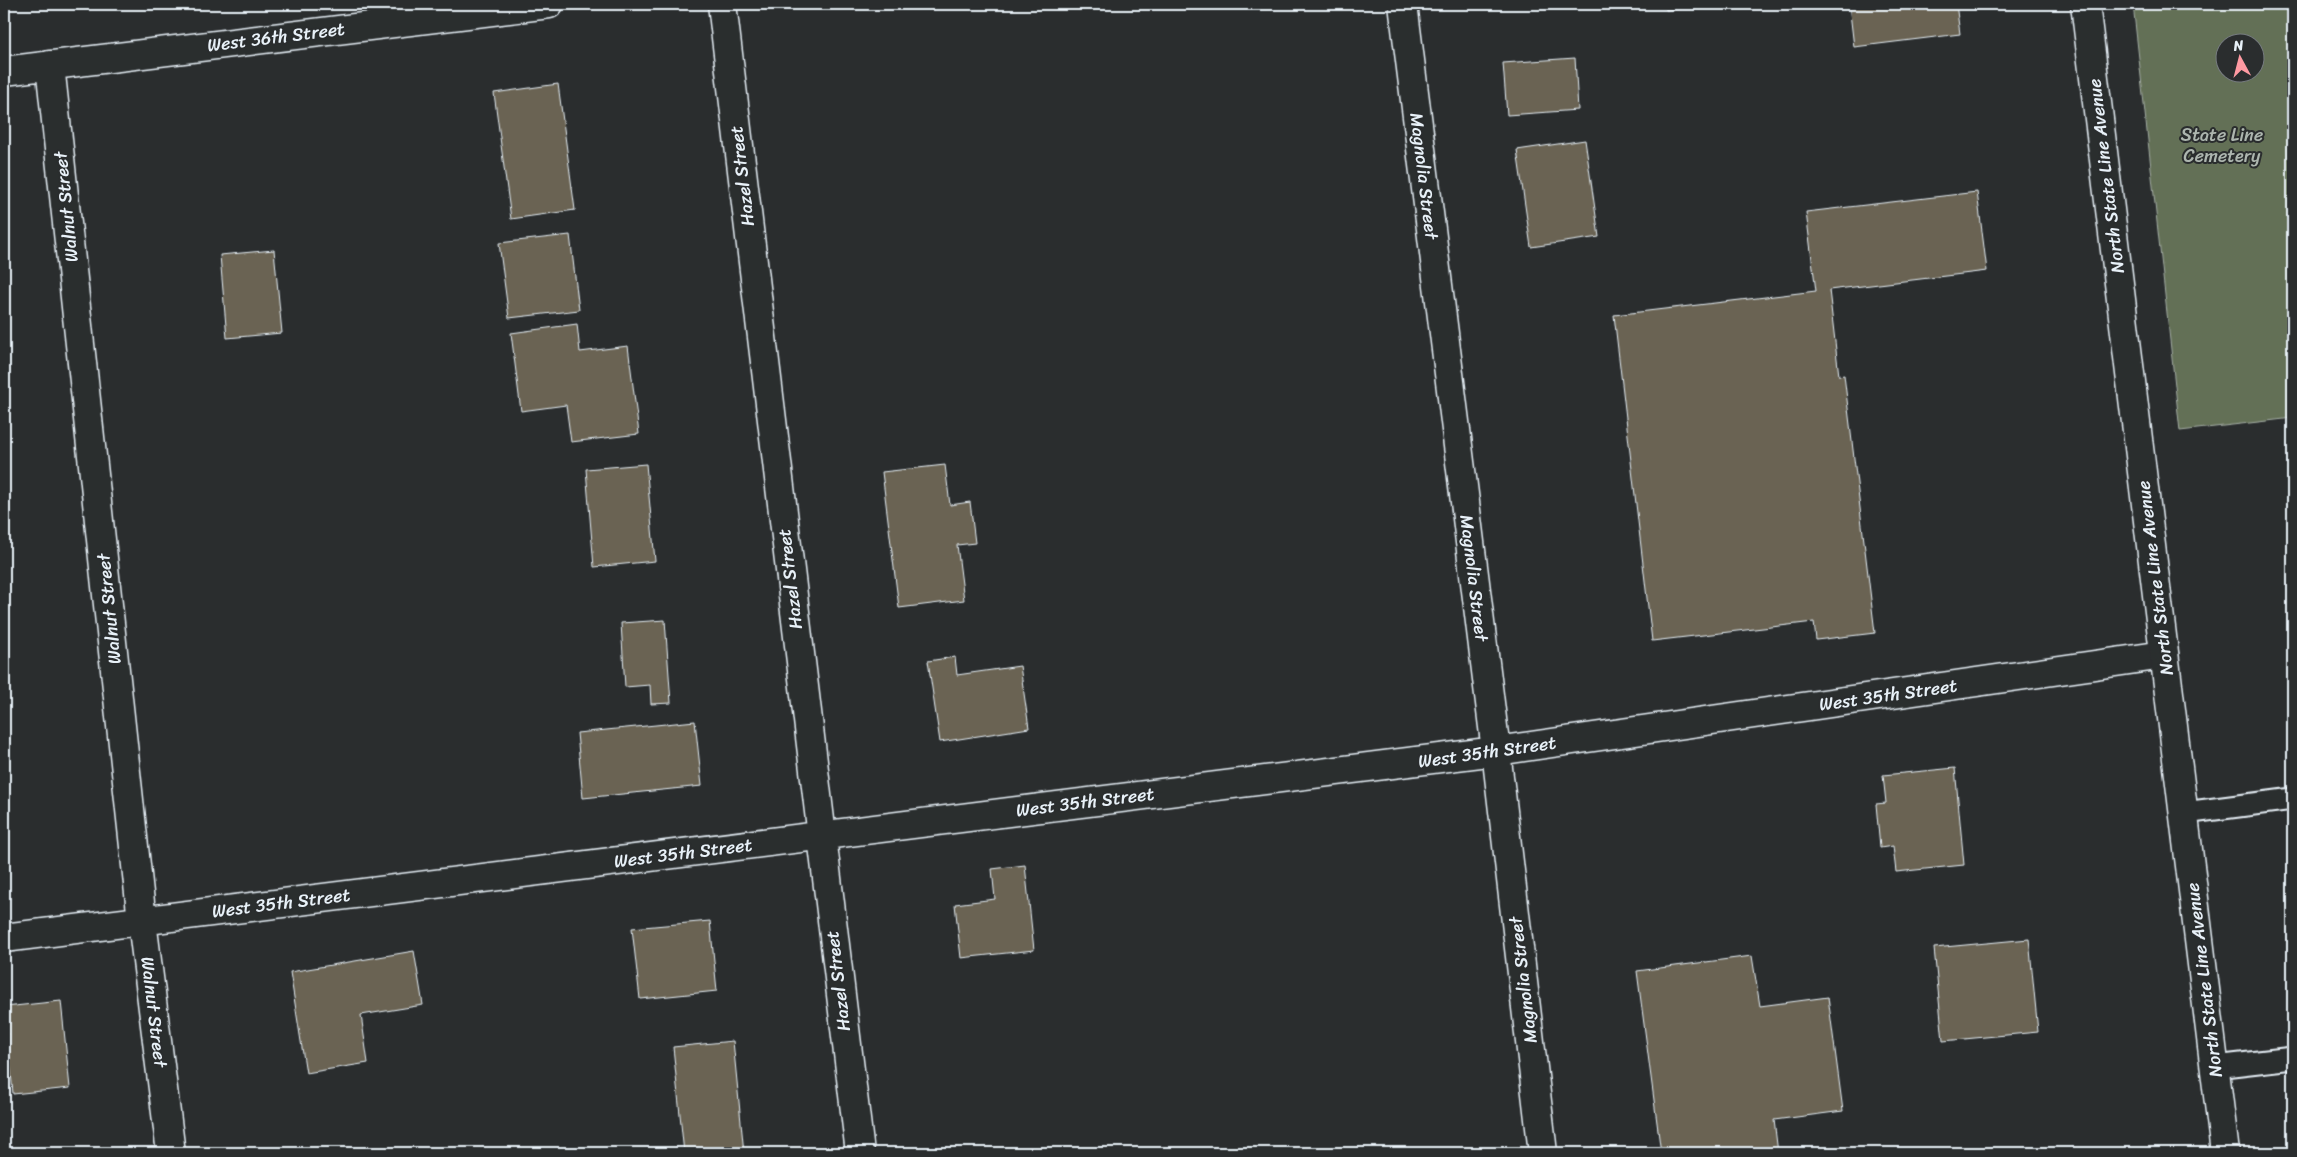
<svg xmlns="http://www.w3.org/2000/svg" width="2297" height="1157" viewBox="0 0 2297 1157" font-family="Sriracha,sans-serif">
	<rect width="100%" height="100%" fill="#2a2d2e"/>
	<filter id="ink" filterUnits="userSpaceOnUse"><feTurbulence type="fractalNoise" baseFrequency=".02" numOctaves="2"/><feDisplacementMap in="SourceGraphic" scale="10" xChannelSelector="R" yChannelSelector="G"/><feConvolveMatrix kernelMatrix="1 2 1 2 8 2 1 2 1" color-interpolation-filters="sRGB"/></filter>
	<g filter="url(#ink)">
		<!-- green -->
		<path fill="#646f56" stroke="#a6b0a7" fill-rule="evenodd" d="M 2133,4 L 2293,4 L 2293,418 L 2180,431 ZM 2224,42 L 2254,42 L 2254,72 L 2224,72 Z"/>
		<!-- building -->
		<path fill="#6b6453" stroke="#e8f1f8" d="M 1665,4 L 1720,4 L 1720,5 L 1666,10 Z
			M 1849,4 L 1956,4 L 1960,34 L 1854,47 Z
			M 1575,58 L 1578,110 L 1507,115 L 1503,63 Z
			M 558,84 L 575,210 L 511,219 L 494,93 Z
			M 1585,140 L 1599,237 L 1531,247 L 1517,150 Z
			M 1977,192 L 1987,271 L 1829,290 L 1839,376 L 1844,375 L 1875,633 L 1816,640 L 1814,622 L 1652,641 L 1614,315 L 1816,291 L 1806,212 Z
			M 570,235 L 579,310 L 509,318 L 499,243 Z
			M 274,250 L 282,333 L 227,338 L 220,255 Z
			M 577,324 L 580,352 L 628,346 L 639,434 L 571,442 L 566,405 L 521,411 L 511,333 Z
			M 646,464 L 655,561 L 594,567 L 586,469 Z
			M 945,465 L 950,505 L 970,502 L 975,543 L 957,545 L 964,600 L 899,608 L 882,472 Z
			M 665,620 L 671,703 L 651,704 L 650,685 L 625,687 L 621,623 Z
			M 955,657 L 957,675 L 1020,666 L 1029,728 L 940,742 L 928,661 Z
			M 695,721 L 702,786 L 583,798 L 577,733 Z
			M 1955,768 L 1964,865 L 1896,872 L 1893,846 L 1880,848 L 1876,804 L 1886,803 L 1883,775 Z
			M 1025,865 L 1034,950 L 961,958 L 955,904 L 995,899 L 992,869 Z
			M 710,921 L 717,991 L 640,999 L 632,928 Z
			M 2029,939 L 2038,1032 L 1943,1041 L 1934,948 Z
			M 414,951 L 423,1005 L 361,1015 L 368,1063 L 306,1073 L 290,972 Z
			M 1752,956 L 1760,1006 L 1828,997 L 1843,1111 L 1774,1120 L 1778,1153 L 1661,1153 L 1637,971 Z
			M 61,1001 L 70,1088 L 13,1094 L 5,1007 Z
			M 733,1041 L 744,1153 L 684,1153 L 673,1047 Z"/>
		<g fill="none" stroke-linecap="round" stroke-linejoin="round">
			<!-- lane casing -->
			<g stroke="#e8f1f8" stroke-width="25">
				<path id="lane" d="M 2184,813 L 2293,799
					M 2215,1067 L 2293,1058"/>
			</g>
			<!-- street casing -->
			<g stroke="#e8f1f8" stroke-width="31">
				<path id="street" d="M 722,4 L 860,1153
					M 1403,4 L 1496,751 L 1543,1153
					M 50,65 L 142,921 L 171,1153
					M 4,71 L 549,4
					M 4,938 L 1496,751 L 2164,655"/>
			</g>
			<!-- primary casing -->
			<g stroke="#e8f1f8" stroke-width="31">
				<path id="primary" d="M 2085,4 L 2225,1153"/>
			</g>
			<!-- lane -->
			<use href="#lane" stroke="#2a2d2e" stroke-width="21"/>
			<!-- street -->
			<use href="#street" stroke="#2a2d2e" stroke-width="28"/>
			<!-- primary -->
			<use href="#primary" stroke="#2a2d2e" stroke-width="28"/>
		</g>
	</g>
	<g text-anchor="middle" stroke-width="4" stroke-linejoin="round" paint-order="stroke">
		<!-- street labels -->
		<g font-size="18" fill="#e8f1f8" stroke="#2a2d2e">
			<text transform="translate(276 37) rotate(-7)" y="6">West 36th Street</text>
			<text transform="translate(742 176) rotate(-97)" y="6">Hazel Street</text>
			<text transform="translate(1424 176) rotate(83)" y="6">Magnolia Street</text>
			<text transform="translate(2106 176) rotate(-97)" y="6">North State Line Avenue</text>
			<text transform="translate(66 207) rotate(-96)" y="6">Walnut Street</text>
			<text transform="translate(1474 578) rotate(83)" y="6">Magnolia Street</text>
			<text transform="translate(2155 578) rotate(-97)" y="6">North State Line Avenue</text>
			<text transform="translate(790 579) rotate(-97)" y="6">Hazel Street</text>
			<text transform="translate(109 609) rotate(-96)" y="6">Walnut Street</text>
			<text transform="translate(1888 695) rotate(-8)" y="6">West 35th Street</text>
			<text transform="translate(1487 752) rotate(-8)" y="6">West 35th Street</text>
			<text transform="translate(1085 802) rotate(-7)" y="6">West 35th Street</text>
			<text transform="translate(683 853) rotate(-7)" y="6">West 35th Street</text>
			<text transform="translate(281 903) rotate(-7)" y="6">West 35th Street</text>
			<text transform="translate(1523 980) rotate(-97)" y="6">Magnolia Street</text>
			<text transform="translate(2204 980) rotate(-97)" y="6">North State Line Avenue</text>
			<text transform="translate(838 981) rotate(-97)" y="6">Hazel Street</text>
			<text transform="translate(154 1012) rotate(83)" y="6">Walnut Street</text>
		</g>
		<!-- park labels -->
		<g font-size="18" fill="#adb6af" stroke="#2a2d2e">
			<text x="2222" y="141">State Line<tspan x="2222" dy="21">Cemetery</tspan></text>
		</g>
	</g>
	<!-- margin -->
	<rect width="2297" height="1157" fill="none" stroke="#2a2d2e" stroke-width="20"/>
	<rect x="10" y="10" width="2277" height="1137" fill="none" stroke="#e8f1f8" stroke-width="2" filter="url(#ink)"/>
	<!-- north arrow -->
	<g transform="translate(2240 58) rotate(353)"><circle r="24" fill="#2a2d2e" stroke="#767b7f"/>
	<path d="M0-4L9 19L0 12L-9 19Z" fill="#ff9aa2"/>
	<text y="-8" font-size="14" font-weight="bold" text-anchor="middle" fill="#e8f1f8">N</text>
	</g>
</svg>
